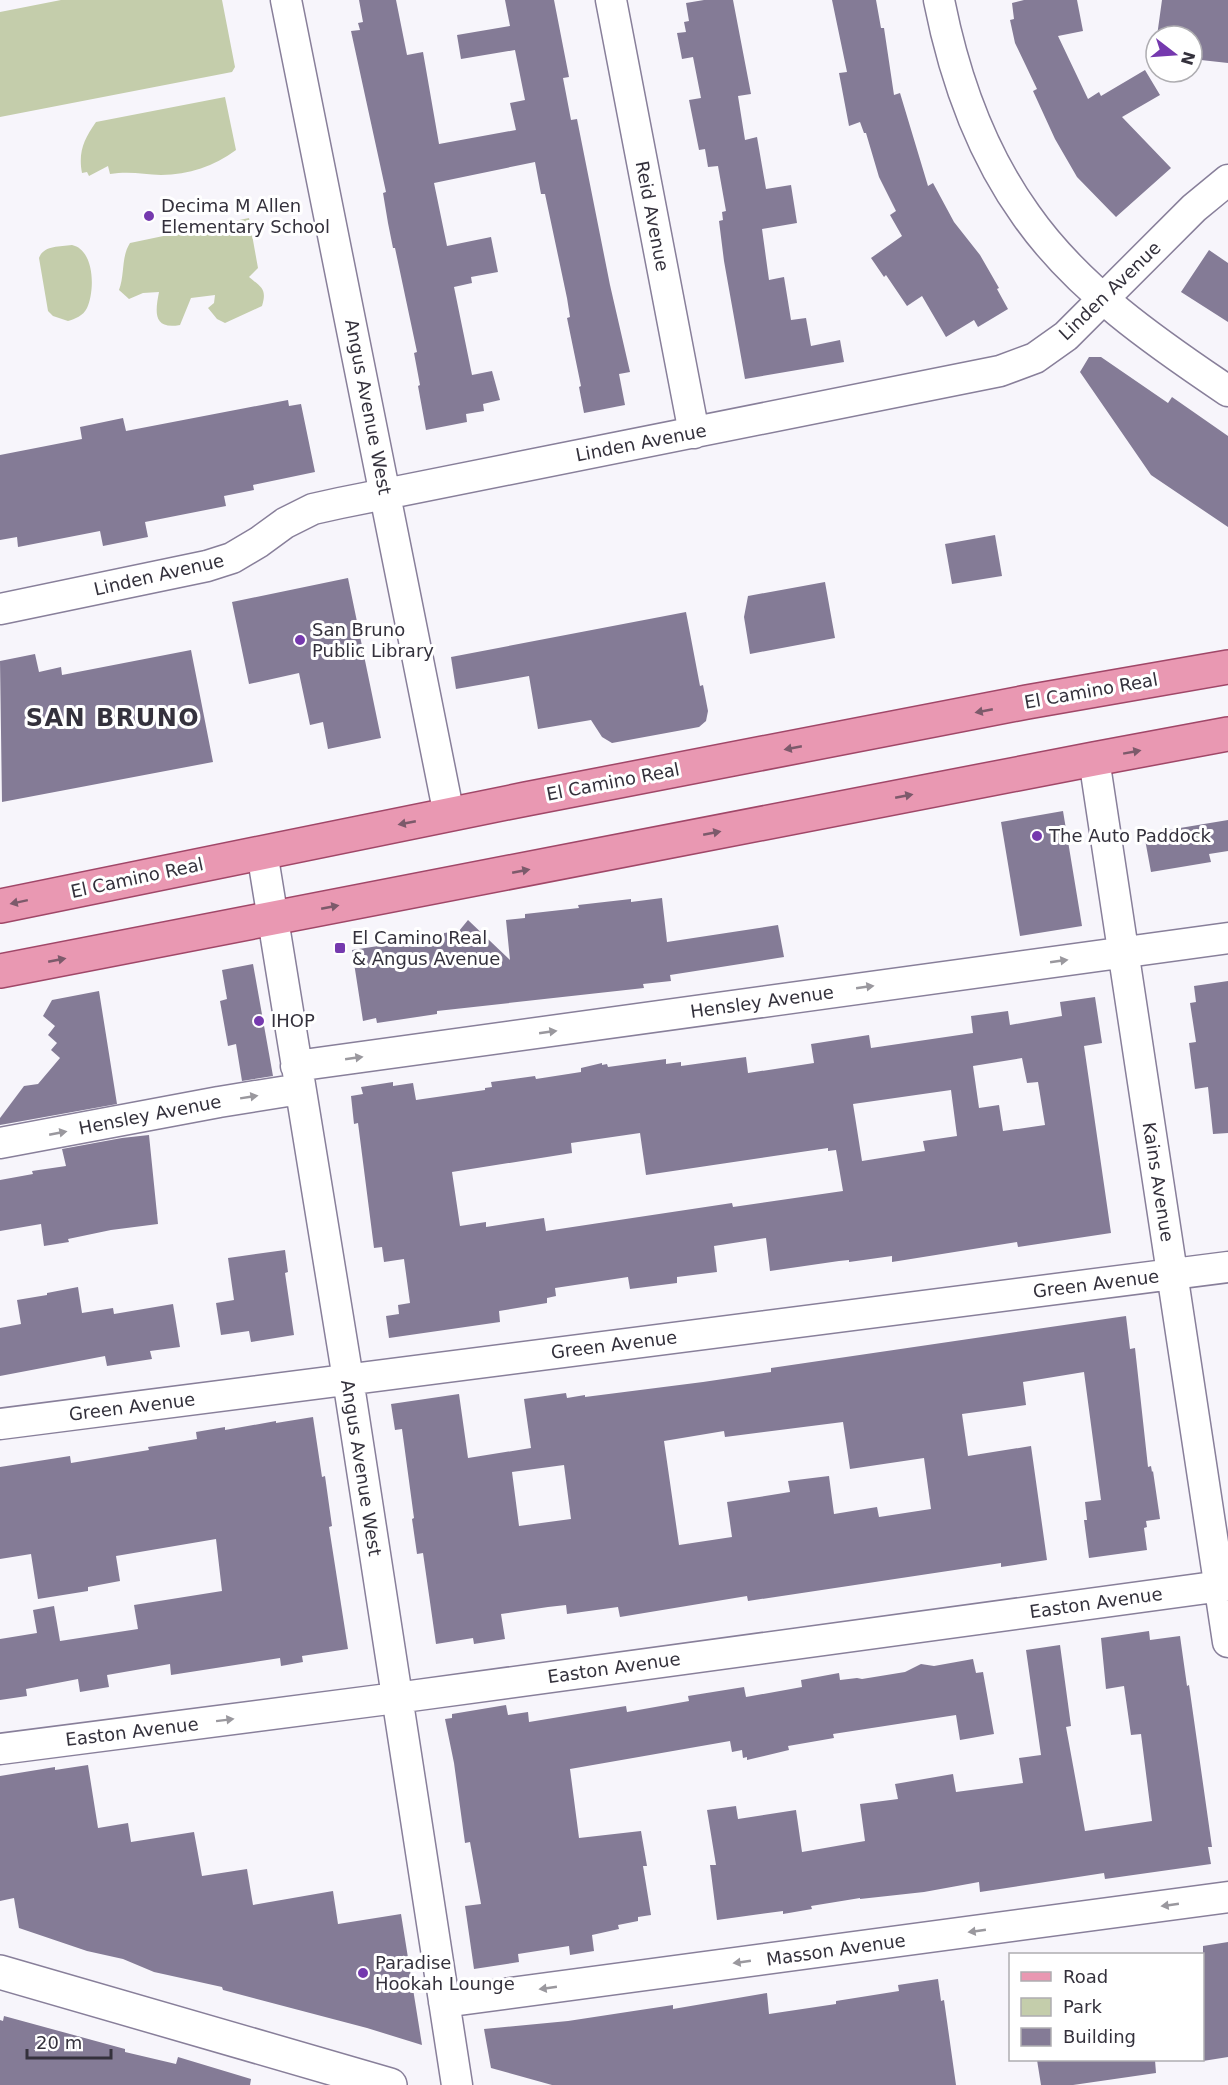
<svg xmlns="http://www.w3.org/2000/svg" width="1228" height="2085" viewBox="0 0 1228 2085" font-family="'DejaVu Sans',sans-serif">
	<rect width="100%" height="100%" fill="#f7f5fb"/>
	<!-- green -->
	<path fill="#c4cdab" d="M 61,0 L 222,0 L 235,67 L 232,72 L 0,117 L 0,12 Z
		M 225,97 L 236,150 C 214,166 189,175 161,175 C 144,174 128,171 110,174 L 108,166 L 89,176 L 87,172 L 82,173 C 78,152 84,139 96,122 Z
		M 249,218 L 258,268 L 249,277 C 262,288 267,289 262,306 L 225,323 L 217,319 L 208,308 L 214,303 L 215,295 L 191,298 L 180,325 C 153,330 155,312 159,292 L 143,293 L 129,299 L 119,290 C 125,274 121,257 130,243 Z
		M 72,245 C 95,250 95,291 87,308 C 83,316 75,319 68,321 L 53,316 L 48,311 L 39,258 C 44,245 59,247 72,245 Z"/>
	<!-- building -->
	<path fill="#847b96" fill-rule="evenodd" d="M 359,0 L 396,0 L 407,55 L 423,52 L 439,144 L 516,130 L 510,103 L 525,100 L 515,50 L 461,59 L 457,35 L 510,26 L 505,0 L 554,0 L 569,77 L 563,78 L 571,120 L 577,119 L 610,285 L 630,372 L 619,374 L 625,405 L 584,413 L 579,387 L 581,386 L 567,318 L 570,317 L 567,298 L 545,194 L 541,194 L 535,162 L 434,183 L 447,246 L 491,237 L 498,272 L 471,277 L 472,283 L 454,287 L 472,375 L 492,371 L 500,400 L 483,404 L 484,411 L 466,414 L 467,422 L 426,430 L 418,386 L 420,385 L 414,353 L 417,352 L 395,248 L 393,248 L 388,223 L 383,193 L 386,192 L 351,31 L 360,30 L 358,23 L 363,22 Z
		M 704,0 L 733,0 L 751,94 L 738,96 L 745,140 L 757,137 L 766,189 L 791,185 L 797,223 L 762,229 L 769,280 L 784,277 L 791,320 L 806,318 L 811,346 L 840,340 L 844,362 L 745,379 L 724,261 L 719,221 L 723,220 L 722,212 L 726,211 L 718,166 L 708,167 L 705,149 L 699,150 L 689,100 L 701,98 L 693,57 L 682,59 L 677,33 L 686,32 L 684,22 L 689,21 L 686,3 Z
		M 832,0 L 876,0 L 881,28 L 884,28 L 894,95 L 900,93 L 928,186 L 933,183 L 954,222 L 980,255 L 999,288 L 997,289 L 1008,309 L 978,327 L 974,320 L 946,337 L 922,296 L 907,306 L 886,275 L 884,277 L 871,258 L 902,236 L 890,215 L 896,211 L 879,177 L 866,133 L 864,133 L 860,122 L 849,126 L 839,73 L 847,72 Z
		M 1024,0 L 1077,0 L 1083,31 L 1058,36 L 1088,99 L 1099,92 L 1101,96 L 1145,70 L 1160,95 L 1122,117 L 1171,168 L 1116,217 L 1077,177 L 1055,139 L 1033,91 L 1037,89 L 1015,43 L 1010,20 L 1014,19 L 1012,3 Z
		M 1162,0 L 1228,0 L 1228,63 L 1192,59 L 1195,41 L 1192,41 L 1192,36 L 1157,36 Z
		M 1209,250 L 1228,263 L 1228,322 L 1181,292 Z
		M 1089,357 L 1101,357 L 1168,403 L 1172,397 L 1228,436 L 1228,527 L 1151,475 L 1080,372 Z
		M 288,400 L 289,406 L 301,404 L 315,472 L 253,485 L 254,490 L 224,496 L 226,506 L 145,522 L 148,537 L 103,546 L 100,531 L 18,547 L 17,537 L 0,540 L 0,455 L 82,439 L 80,427 L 123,418 L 126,431 Z
		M 995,535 L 1002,576 L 952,584 L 945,544 Z
		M 348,578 L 381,738 L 328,749 L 323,722 L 310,725 L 299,673 L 249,684 L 232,602 Z
		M 825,582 L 835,638 L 750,654 L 744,617 L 748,596 Z
		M 686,612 L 700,686 L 703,685 L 708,711 L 706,721 L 699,727 L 612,743 L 602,737 L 591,720 L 538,729 L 529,676 L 456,689 L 451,657 Z
		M 191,650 L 213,762 L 2,802 L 0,661 L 35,654 L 39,672 L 61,667 L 62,675 Z
		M 1063,811 L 1082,926 L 1020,936 L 1001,822 Z
		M 1228,820 L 1228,851 L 1209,854 L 1211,862 L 1151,872 L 1144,834 Z
		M 662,898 L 667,942 L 778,925 L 784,957 L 670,975 L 671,981 L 643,984 L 644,988 L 437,1011 L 437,1014 L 377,1023 L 376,1018 L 363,1021 L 352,950 L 444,936 L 444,933 L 459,931 L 468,920 L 510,960 L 506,920 L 525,918 L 525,914 L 579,908 L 578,905 L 631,899 L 631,902 Z
		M 253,964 L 273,1076 L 242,1081 L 236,1044 L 228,1046 L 220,1001 L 227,999 L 222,970 Z
		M 1228,981 L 1228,1133 L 1213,1134 L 1208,1087 L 1195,1089 L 1189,1043 L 1196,1042 L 1190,1003 L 1196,1002 L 1194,986 Z
		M 99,991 L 117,1104 L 0,1125 L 0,1118 L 24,1086 L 38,1084 L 60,1058 L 51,1050 L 57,1043 L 48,1035 L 55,1026 L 43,1016 L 52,1000 Z
		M 1095,997 L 1102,1043 L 1084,1046 L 1111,1233 L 1018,1247 L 1017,1242 L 892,1262 L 892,1256 L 849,1262 L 849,1260 L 839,1261 L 770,1271 L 766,1238 L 714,1246 L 717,1272 L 677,1277 L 677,1283 L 630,1289 L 628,1277 L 555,1288 L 556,1296 L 547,1298 L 547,1303 L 499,1311 L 500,1322 L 389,1338 L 386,1316 L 399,1314 L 398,1305 L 410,1303 L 404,1259 L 384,1262 L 382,1247 L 374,1248 L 358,1123 L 354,1124 L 351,1096 L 363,1094 L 361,1087 L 393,1082 L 393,1086 L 413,1083 L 416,1100 L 485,1090 L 485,1088 L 492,1087 L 491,1082 L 535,1076 L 536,1079 L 581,1072 L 581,1068 L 602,1063 L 602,1065 L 607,1064 L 608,1067 L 666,1059 L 666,1064 L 681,1062 L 681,1066 L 746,1057 L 748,1073 L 814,1063 L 811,1044 L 869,1035 L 871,1048 L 973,1033 L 971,1016 L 1008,1011 L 1010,1025 L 1062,1016 L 1060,1002 ZM 1022,1058 L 1027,1083 L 1038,1082 L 1045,1125 L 1003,1131 L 999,1105 L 979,1108 L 973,1066 ZM 951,1090 L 957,1136 L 923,1141 L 925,1151 L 862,1161 L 853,1104 ZM 640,1133 L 646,1175 L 828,1148 L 828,1151 L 836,1150 L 843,1191 L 733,1207 L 732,1203 L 546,1231 L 544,1218 L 486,1227 L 486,1222 L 460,1226 L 452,1172 L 572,1153 L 571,1143 Z
		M 149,1135 L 158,1224 L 111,1230 L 68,1239 L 69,1242 L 44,1246 L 41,1224 L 0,1231 L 0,1180 L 33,1174 L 32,1171 L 66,1166 L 62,1149 L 122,1138 Z
		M 285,1250 L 288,1272 L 285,1273 L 294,1335 L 251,1342 L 249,1331 L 221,1335 L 216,1303 L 234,1300 L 228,1258 Z
		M 78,1287 L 82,1313 L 113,1308 L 114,1314 L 173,1304 L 180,1347 L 150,1351 L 152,1359 L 107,1366 L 105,1356 L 0,1376 L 0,1328 L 21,1324 L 17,1300 L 47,1295 L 47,1293 Z
		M 1126,1316 L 1130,1349 L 1135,1348 L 1148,1467 L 1151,1466 L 1152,1472 L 1153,1471 L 1160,1519 L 1146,1521 L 1147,1527 L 1144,1528 L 1147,1550 L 1089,1558 L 1084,1520 L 1087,1520 L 1085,1502 L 1101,1500 L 1084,1372 L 1023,1382 L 1026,1405 L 962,1414 L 968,1456 L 1031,1446 L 1047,1560 L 1001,1567 L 1001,1563 L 748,1601 L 747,1596 L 620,1617 L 618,1607 L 567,1614 L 566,1605 L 548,1607 L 501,1614 L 505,1639 L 474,1644 L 473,1638 L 436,1644 L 423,1553 L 417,1554 L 412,1519 L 414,1518 L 402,1429 L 395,1430 L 391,1404 L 459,1394 L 468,1458 L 531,1448 L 524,1399 L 566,1393 L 567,1398 L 585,1395 L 585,1397 L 703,1382 L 771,1372 L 771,1368 ZM 843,1422 L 850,1469 L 924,1458 L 931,1509 L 879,1517 L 877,1507 L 834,1514 L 829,1476 L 788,1481 L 790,1492 L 727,1502 L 732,1537 L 679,1545 L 664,1441 L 724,1431 L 725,1437 ZM 564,1465 L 571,1519 L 519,1526 L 512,1472 Z
		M 313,1417 L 322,1477 L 325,1476 L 332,1526 L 329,1527 L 348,1649 L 302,1656 L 303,1662 L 281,1666 L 280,1658 L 171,1675 L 170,1664 L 107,1675 L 109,1687 L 80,1692 L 78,1679 L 26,1689 L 27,1696 L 0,1700 L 0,1639 L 37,1633 L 33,1610 L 54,1606 L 60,1641 L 138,1629 L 134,1605 L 222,1591 L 216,1539 L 116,1556 L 120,1581 L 88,1587 L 88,1591 L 38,1599 L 31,1554 L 0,1559 L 0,1467 L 70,1456 L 71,1463 L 149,1450 L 148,1447 L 197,1439 L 196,1432 L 225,1427 L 225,1430 L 276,1421 L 276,1423 Z
		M 1149,1631 L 1150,1640 L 1180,1636 L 1187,1686 L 1189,1685 L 1212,1847 L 1208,1847 L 1211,1864 L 1105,1879 L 1104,1873 L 980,1892 L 979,1882 L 924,1892 L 860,1899 L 860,1898 L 811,1906 L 812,1909 L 783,1914 L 783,1911 L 717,1920 L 710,1865 L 716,1865 L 707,1810 L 736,1806 L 738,1819 L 796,1810 L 802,1852 L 865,1841 L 860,1804 L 898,1799 L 895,1784 L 953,1774 L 956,1792 L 1023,1783 L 1019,1758 L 1041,1755 L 1026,1650 L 1060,1645 L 1071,1726 L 1066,1727 L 1085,1831 L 1152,1821 L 1141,1734 L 1131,1735 L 1124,1686 L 1106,1689 L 1101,1638 Z
		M 973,1659 L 976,1673 L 983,1672 L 994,1734 L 960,1740 L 956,1715 L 833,1734 L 834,1738 L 788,1746 L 789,1750 L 747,1760 L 747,1757 L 743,1758 L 742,1750 L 732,1752 L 730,1741 L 570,1769 L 579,1838 L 641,1831 L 647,1866 L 643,1866 L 651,1915 L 638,1917 L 638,1921 L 618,1925 L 619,1929 L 592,1935 L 594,1951 L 570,1955 L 569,1946 L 518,1954 L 519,1962 L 474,1969 L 465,1906 L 481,1904 L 470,1842 L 465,1843 L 454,1763 L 445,1719 L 452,1718 L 452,1714 L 506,1705 L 508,1715 L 528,1712 L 529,1722 L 626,1706 L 627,1712 L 689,1701 L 688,1696 L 744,1687 L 746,1697 L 802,1687 L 801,1680 L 839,1673 L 840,1680 L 857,1678 L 862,1679 L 905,1672 L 921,1664 L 934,1666 Z
		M 88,1765 L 98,1828 L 128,1823 L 131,1842 L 194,1832 L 202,1876 L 247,1869 L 253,1905 L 333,1891 L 338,1924 L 401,1914 L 422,2045 L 367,2028 L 223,1990 L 222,1987 L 154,1972 L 123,1959 L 87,1951 L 19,1928 L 14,1898 L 0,1901 L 0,1776 L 55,1767 L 55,1770 Z
		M 1228,1942 L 1228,2057 L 1203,2061 L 1203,1946 Z
		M 938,1979 L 941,2001 L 944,2000 L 956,2085 L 552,2085 L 491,2068 L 484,2029 L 568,2021 L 673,2005 L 673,2009 L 767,1993 L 769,2014 L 836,2004 L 836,2001 L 899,1991 L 898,1985 Z
		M 4,2016 L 125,2049 L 125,2052 L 176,2064 L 178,2057 L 251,2079 L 250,2085 L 0,2085 L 0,2020 L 3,2021 Z
		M 1037,2060 L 1155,2060 L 1156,2073 L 1073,2085 L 1041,2085 Z"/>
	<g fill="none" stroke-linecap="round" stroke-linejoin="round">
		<!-- minor casing -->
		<g stroke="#887f9a" stroke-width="33">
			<path id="minor" d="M 286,0 L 449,815
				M 611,0 L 694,433
				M 939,0 C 954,76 980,151 1026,215 C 1077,288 1155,342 1228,391
				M 0,609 L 207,566 L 232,558 L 259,542 L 285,523 L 313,509 L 340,503 L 1000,371 L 1035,358 L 1066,336 L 1194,208 L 1228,180
				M 1094,759 L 1228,1642
				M 262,852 L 348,1379 L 457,2085
				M 296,1066 L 1228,938
				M 0,1143 L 219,1102 L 300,1089
				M 0,1424 L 1228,1267
				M 0,1749 L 396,1698 L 1228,1585
				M 444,2002 L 1228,1897"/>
		</g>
		<!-- tertiary casing -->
		<g stroke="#887f9a" stroke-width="36">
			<path id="tertiary" d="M 0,1972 L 390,2085"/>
		</g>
		<!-- primary casing -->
		<g stroke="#a04768" stroke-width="36">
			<path id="primary" d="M 0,906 L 526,799 L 1027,702 L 1228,667
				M 0,971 L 1094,759 L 1228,734"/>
		</g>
		<!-- minor -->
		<use href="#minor" stroke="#fff" stroke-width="30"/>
		<!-- tertiary -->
		<use href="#tertiary" stroke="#fff" stroke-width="33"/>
		<!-- primary -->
		<use href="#primary" stroke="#e998b2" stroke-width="33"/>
	</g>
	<!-- one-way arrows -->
	<defs><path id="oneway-solid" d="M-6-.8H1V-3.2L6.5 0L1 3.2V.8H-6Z" transform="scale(1.5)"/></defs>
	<g fill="#7c5a6b">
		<use href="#oneway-solid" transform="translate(984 711) rotate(169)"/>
		<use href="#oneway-solid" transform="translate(793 748) rotate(169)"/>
		<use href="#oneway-solid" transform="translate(1132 752) rotate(-10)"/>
		<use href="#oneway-solid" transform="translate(904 796) rotate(-11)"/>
		<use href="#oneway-solid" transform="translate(407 823) rotate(169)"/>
		<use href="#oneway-solid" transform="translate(712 833) rotate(-11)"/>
		<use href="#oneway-solid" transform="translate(521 871) rotate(-11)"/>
		<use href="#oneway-solid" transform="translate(19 902) rotate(168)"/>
		<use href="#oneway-solid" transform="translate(330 907) rotate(-11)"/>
		<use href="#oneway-solid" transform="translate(57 960) rotate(-11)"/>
	</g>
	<g fill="#9a989e">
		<use href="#oneway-solid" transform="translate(1059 961) rotate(-8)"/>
		<use href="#oneway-solid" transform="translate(865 987) rotate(-8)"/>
		<use href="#oneway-solid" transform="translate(548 1032) rotate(-8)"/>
		<use href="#oneway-solid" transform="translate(354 1058) rotate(-8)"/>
		<use href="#oneway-solid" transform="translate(249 1097) rotate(-9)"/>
		<use href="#oneway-solid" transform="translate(58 1133) rotate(-11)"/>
		<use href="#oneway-solid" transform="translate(225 1720) rotate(-7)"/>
		<use href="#oneway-solid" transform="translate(1170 1905) rotate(172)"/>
		<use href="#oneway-solid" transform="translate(977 1931) rotate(172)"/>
		<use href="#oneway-solid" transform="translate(742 1962) rotate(172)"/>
		<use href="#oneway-solid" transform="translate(548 1988) rotate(172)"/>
	</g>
	<!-- markers -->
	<g fill="#7539ae" stroke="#fff" stroke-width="2">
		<circle cx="149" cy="216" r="6"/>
		<circle cx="300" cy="640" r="6"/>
		<circle cx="1037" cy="836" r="6"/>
		<rect x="334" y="942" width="12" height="12" rx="3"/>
		<circle cx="259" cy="1021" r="6"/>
		<circle cx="363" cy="1973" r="6"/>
	</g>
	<g text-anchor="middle" stroke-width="6" stroke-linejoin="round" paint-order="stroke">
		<!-- poi labels -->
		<g font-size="18" fill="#34313c" stroke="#fff" text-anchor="start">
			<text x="161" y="212">Decima M Allen<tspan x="161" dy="21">Elementary School</tspan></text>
			<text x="312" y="636">San Bruno<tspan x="312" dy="21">Public Library</tspan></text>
			<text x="1049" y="842">The Auto Paddock</text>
			<text x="352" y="944">El Camino Real<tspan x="352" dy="21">&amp; Angus Avenue</tspan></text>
			<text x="271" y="1027">IHOP</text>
			<text x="375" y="1969">Paradise<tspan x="375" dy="21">Hookah Lounge</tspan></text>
		</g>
		<!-- street labels -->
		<g font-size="18" fill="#34313c" stroke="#fff">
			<text transform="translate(652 216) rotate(79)" y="6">Reid Avenue</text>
			<text transform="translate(1110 291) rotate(-44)" y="6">Linden Avenue</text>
			<text transform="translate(368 407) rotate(79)" y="6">Angus Avenue West</text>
			<text transform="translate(641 443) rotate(-11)" y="6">Linden Avenue</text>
			<text transform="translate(159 575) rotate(-13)" y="6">Linden Avenue</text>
			<text transform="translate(1091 691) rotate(-10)" y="6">El Camino Real</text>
			<text transform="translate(613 782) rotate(-11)" y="6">El Camino Real</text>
			<text transform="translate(137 878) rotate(-12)" y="6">El Camino Real</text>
			<text transform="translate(762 1002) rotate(-8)" y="6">Hensley Avenue</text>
			<text transform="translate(150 1115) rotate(-11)" y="6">Hensley Avenue</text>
			<text transform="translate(1158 1182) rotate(81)" y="6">Kains Avenue</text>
			<text transform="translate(1096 1284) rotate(-7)" y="6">Green Avenue</text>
			<text transform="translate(614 1345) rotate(-7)" y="6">Green Avenue</text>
			<text transform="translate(132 1407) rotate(-7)" y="6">Green Avenue</text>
			<text transform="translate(361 1468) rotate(81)" y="6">Angus Avenue West</text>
			<text transform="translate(1096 1603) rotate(-8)" y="6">Easton Avenue</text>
			<text transform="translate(614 1668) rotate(-8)" y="6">Easton Avenue</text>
			<text transform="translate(132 1732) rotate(-7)" y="6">Easton Avenue</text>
			<text transform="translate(836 1950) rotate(-8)" y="6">Masson Avenue</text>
		</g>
		<!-- district labels -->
		<g font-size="24" font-weight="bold" letter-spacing="1.5" fill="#34313c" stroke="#fff">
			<text x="113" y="726">SAN BRUNO</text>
		</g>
	</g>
	<!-- legend -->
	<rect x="1009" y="1953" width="195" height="108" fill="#ffffff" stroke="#aeadb1" stroke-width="1.5"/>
	<rect x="1021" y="1972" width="30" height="9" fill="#e998b2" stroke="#aeadb1" stroke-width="1.5"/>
	<text x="1063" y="1983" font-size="18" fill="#34313c">Road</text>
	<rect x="1021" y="1998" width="30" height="18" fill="#c4cdab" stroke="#aeadb1" stroke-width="1.5"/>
	<text x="1063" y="2013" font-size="18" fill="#34313c">Park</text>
	<rect x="1021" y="2028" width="30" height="18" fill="#847b96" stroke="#aeadb1" stroke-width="1.5"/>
	<text x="1063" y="2043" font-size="18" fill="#34313c">Building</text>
	<!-- north arrow -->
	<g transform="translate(1174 54) rotate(107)"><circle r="28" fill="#ffffff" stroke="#aeadb1" stroke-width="1.5"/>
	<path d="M0-4.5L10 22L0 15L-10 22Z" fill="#7539ae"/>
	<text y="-9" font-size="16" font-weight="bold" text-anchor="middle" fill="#34313c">N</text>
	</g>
	<!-- scale -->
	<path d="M27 2049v9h84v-9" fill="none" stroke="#34313c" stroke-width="3"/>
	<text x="36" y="2049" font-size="18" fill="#34313c" stroke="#ffffff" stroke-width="4.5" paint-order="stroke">20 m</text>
</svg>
